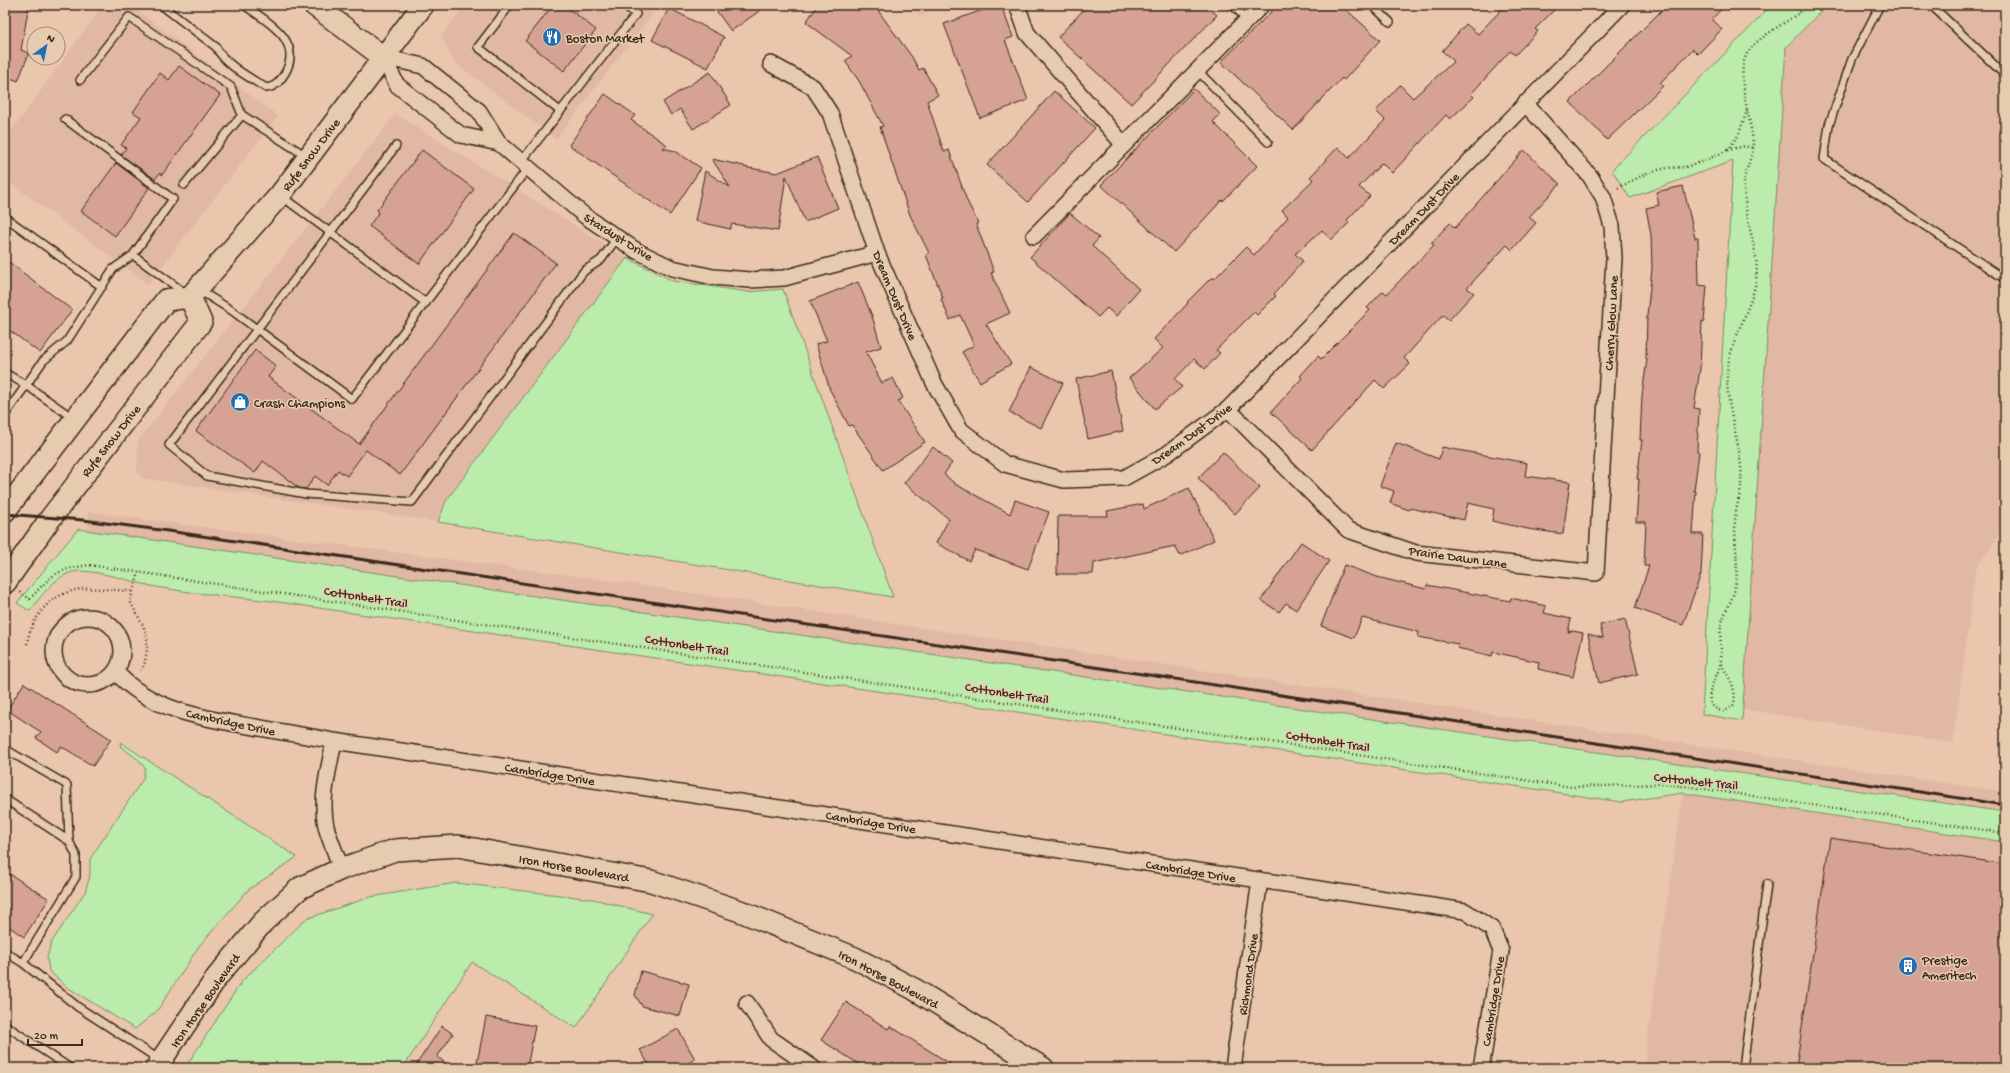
<svg xmlns="http://www.w3.org/2000/svg" width="2010" height="1073" viewBox="0 0 2010 1073" font-family="'Gochi Hand',sans-serif">
	<rect width="100%" height="100%" fill="#eac6ad"/>
	<filter id="ink" filterUnits="userSpaceOnUse"><feTurbulence type="fractalNoise" baseFrequency=".025" numOctaves="2"/><feDisplacementMap in="SourceGraphic" scale="8" xChannelSelector="R" yChannelSelector="G"/><feConvolveMatrix kernelMatrix="1 2 1 2 8 2 1 2 1" color-interpolation-filters="sRGB"/></filter>
	<g filter="url(#ink)">
		<!-- built -->
		<path fill="#e1b8a3" d="M 103,5 L 130,5 L 278,116 L 148,284 L 5,179 L 5,140 Z
			M 465,5 L 659,5 L 556,139 L 454,62 L 441,36 Z
			M 907,5 L 932,5 L 923,17 Z
			M 1827,5 L 2005,5 L 2005,526 L 1976,568 L 1953,743 L 1743,709 L 1786,47 Z
			M 396,114 L 627,258 L 446,501 L 438,522 L 142,478 L 137,472 L 138,441 Z
			M 89,512 L 606,580 L 2005,792 L 2005,811 L 88,531 Z
			M 1683,793 L 2005,842 L 2005,1068 L 1643,1068 Z"/>
		<!-- green -->
		<path fill="#bbecab" stroke="#7b8b64" d="M 1772,5 L 1827,5 L 1786,47 L 1742,721 L 1702,714 L 1733,161 L 1630,198 L 1612,170 Z
			M 627,258 L 673,281 L 748,292 L 783,289 L 893,597 L 438,522 L 446,501 Z
			M 78,529 L 2005,812 L 2005,842 L 1683,793 L 1622,802 L 272,601 C 235,597 199,594 162,588 C 140,585 92,567 72,572 C 53,578 41,596 30,611 L 17,603 Z
			M 120,742 L 297,857 L 248,890 L 199,946 L 157,1011 L 135,1029 L 67,987 L 49,971 L 47,958 L 51,943 L 85,892 L 90,876 L 90,859 L 143,779 L 145,768 L 139,760 L 121,747 Z
			M 456,883 L 593,899 L 652,914 L 576,1028 L 472,962 L 403,1068 L 185,1068 L 242,981 L 306,919 L 370,897 Z"/>
		<!-- building -->
		<path fill="#d5a294" stroke="#3b2a1e" d="M 5,5 L 29,5 L 21,50 L 29,53 L 18,81 L 5,76 Z
			M 553,5 L 564,5 L 596,30 L 564,71 L 525,41 Z
			M 712,5 L 768,5 L 731,31 Z
			M 818,5 L 874,5 L 912,57 L 919,70 L 923,68 L 938,95 L 927,101 L 944,152 L 949,150 L 967,201 L 978,223 L 976,224 L 994,272 L 991,273 L 1010,313 L 986,324 L 1011,364 L 980,382 L 962,352 L 974,345 L 960,315 L 950,320 L 941,299 L 943,298 L 926,255 L 929,253 L 910,215 L 892,163 L 880,127 L 883,126 L 859,81 L 845,61 L 852,56 L 806,22 Z
			M 996,5 L 1001,5 L 1013,37 L 1005,40 L 1028,100 L 980,118 L 944,24 Z
			M 1088,5 L 1206,5 L 1217,15 L 1131,104 L 1058,37 Z
			M 1278,5 L 1341,5 L 1380,40 L 1344,80 L 1342,78 L 1293,130 L 1221,62 Z
			M 1506,5 L 1559,5 L 1535,29 L 1538,31 L 1515,55 L 1510,51 L 1471,94 L 1474,97 L 1450,119 L 1446,115 L 1392,173 L 1382,163 L 1359,187 L 1370,196 L 1347,220 L 1349,223 L 1331,240 L 1322,230 L 1295,254 L 1303,261 L 1274,294 L 1276,296 L 1257,315 L 1254,312 L 1216,350 L 1220,353 L 1205,369 L 1194,359 L 1175,379 L 1182,387 L 1155,409 L 1129,378 L 1163,348 L 1154,339 L 1188,303 L 1187,302 L 1212,277 L 1214,279 L 1246,247 L 1254,255 L 1288,217 L 1282,210 L 1313,180 L 1310,177 L 1338,147 L 1349,158 L 1385,120 L 1376,111 L 1400,85 L 1413,98 L 1454,61 L 1442,51 L 1466,24 L 1478,34 Z
			M 1667,5 L 1725,5 L 1712,19 L 1722,29 L 1698,54 L 1693,49 L 1660,83 L 1663,86 L 1607,140 L 1570,102 Z
			M 669,8 L 724,37 L 708,68 L 652,40 Z
			M 179,66 L 220,95 L 162,175 L 160,173 L 155,179 L 121,155 L 126,148 L 121,145 L 141,117 L 133,112 L 160,73 L 169,80 Z
			M 710,72 L 731,105 L 693,129 L 680,109 L 671,115 L 663,102 Z
			M 1194,89 L 1220,114 L 1213,122 L 1257,166 L 1223,201 L 1222,200 L 1174,252 L 1101,185 Z
			M 1054,91 L 1095,128 L 1028,202 L 987,165 Z
			M 605,94 L 635,115 L 631,120 L 667,145 L 663,148 L 675,151 L 701,168 L 670,215 L 569,145 Z
			M 422,150 L 474,189 L 419,264 L 369,226 L 379,212 L 377,210 Z
			M 1524,150 L 1560,184 L 1529,217 L 1536,223 L 1512,250 L 1507,245 L 1467,288 L 1474,293 L 1449,320 L 1443,315 L 1404,358 L 1410,364 L 1384,389 L 1375,380 L 1312,450 L 1271,412 L 1302,378 L 1300,376 L 1318,356 L 1321,359 L 1370,310 L 1367,308 L 1383,291 L 1387,294 L 1434,245 L 1431,243 L 1450,223 L 1455,228 Z
			M 817,157 L 838,208 L 805,222 L 786,176 L 778,231 L 732,224 L 730,229 L 695,221 L 705,171 L 730,187 L 712,159 L 744,166 L 744,167 L 777,173 Z
			M 116,163 L 149,188 L 115,236 L 81,211 Z
			M 1683,186 L 1695,238 L 1698,238 L 1699,285 L 1707,286 L 1704,322 L 1702,321 L 1700,369 L 1694,408 L 1699,409 L 1697,451 L 1699,452 L 1694,491 L 1696,491 L 1693,534 L 1703,534 L 1701,574 L 1683,625 L 1635,608 L 1649,566 L 1644,566 L 1646,522 L 1636,522 L 1639,479 L 1637,479 L 1642,440 L 1640,440 L 1642,396 L 1647,359 L 1646,359 L 1647,316 L 1652,268 L 1651,235 L 1646,208 L 1659,205 L 1656,192 Z
			M 1070,213 L 1099,238 L 1092,246 L 1139,289 L 1116,316 L 1107,308 L 1098,317 L 1030,257 Z
			M 514,233 L 556,263 L 400,475 L 366,450 L 347,476 L 338,470 L 327,485 L 315,476 L 306,489 L 299,488 L 263,461 L 255,473 L 196,431 L 255,350 L 276,366 L 268,377 L 359,444 Z
			M 5,259 L 72,310 L 40,353 L 5,327 Z
			M 858,282 L 872,316 L 881,347 L 866,352 L 882,383 L 893,378 L 903,398 L 898,401 L 925,442 L 883,470 L 852,425 L 849,426 L 830,390 L 816,344 L 827,341 L 810,301 Z
			M 1031,367 L 1063,383 L 1041,428 L 1009,412 Z
			M 1111,371 L 1123,431 L 1088,439 L 1076,379 Z
			M 1396,443 L 1439,459 L 1442,447 L 1527,463 L 1525,476 L 1570,482 L 1563,534 L 1528,529 L 1492,521 L 1494,509 L 1468,503 L 1464,520 L 1410,508 L 1409,510 L 1390,503 L 1394,491 L 1380,486 Z
			M 933,447 L 952,463 L 944,474 L 955,484 L 1010,514 L 1015,500 L 1049,512 L 1028,569 L 975,550 L 969,561 L 936,543 L 949,519 L 904,483 Z
			M 1223,452 L 1260,488 L 1235,514 L 1198,478 Z
			M 1189,488 L 1214,540 L 1180,556 L 1175,546 L 1094,563 L 1093,574 L 1057,574 L 1058,516 L 1108,516 L 1107,511 L 1143,504 L 1144,509 Z
			M 1301,542 L 1329,561 L 1296,610 L 1286,603 L 1279,612 L 1261,600 Z
			M 1344,565 L 1377,577 L 1426,589 L 1427,585 L 1510,601 L 1511,598 L 1546,606 L 1544,613 L 1571,619 L 1568,632 L 1573,631 L 1583,633 L 1573,677 L 1538,669 L 1539,662 L 1493,652 L 1492,656 L 1457,648 L 1458,644 L 1418,637 L 1419,632 L 1362,618 L 1354,638 L 1321,626 Z
			M 1625,619 L 1638,674 L 1599,683 L 1588,634 L 1603,638 L 1600,625 Z
			M 24,683 L 111,739 L 93,766 L 61,746 L 57,752 L 36,738 L 41,732 L 7,710 Z
			M 1830,838 L 2005,864 L 2005,1068 L 1796,1068 Z
			M 5,871 L 49,899 L 24,937 L 5,924 Z
			M 641,971 L 689,984 L 680,1016 L 642,1006 L 635,995 Z
			M 846,1002 L 888,1029 L 890,1026 L 957,1068 L 865,1068 L 821,1040 Z
			M 486,1017 L 535,1026 L 527,1068 L 476,1068 Z
			M 442,1026 L 453,1034 L 437,1057 L 453,1068 L 414,1068 Z
			M 678,1029 L 695,1059 L 680,1068 L 651,1068 L 640,1050 Z"/>
		<g fill="none" stroke-linecap="round" stroke-linejoin="round">
			<!-- lane casing -->
			<g stroke="#3b2a1e" stroke-width="10">
				<path id="lane" d="M 161,5 L 216,47 C 225,65 249,77 266,88 C 276,87 280,81 285,73 C 304,40 266,21 244,5
					M 510,5 L 478,47 L 560,111
					M 1232,5 L 1247,19
					M 1372,5 L 1390,22
					M 1880,5 L 1852,59 L 1829,125 L 1824,159 L 2005,279
					M 1931,5 L 2005,75
					M 1197,70 L 1268,142
					M 80,80 L 129,17 L 231,87 L 242,115 L 306,156
					M 65,119 L 173,199 L 133,255 L 185,293
					M 396,146 L 169,445 L 207,476 L 306,494 L 412,502 L 584,271 L 601,260 L 617,238
					M 521,162 L 636,14 L 624,5
					M 184,185 L 242,115
					M 281,196 L 426,303
					M 5,217 L 102,287
					M 199,290 L 231,310 L 352,399 L 528,168
					M 5,373 L 26,385 L 73,418
					M 5,415 L 43,361 L 67,341 L 113,269 L 133,255
					M 5,749 L 67,785 L 69,841
					M 5,799 L 69,841 L 76,855 L 76,877 L 23,963 L 78,1007 L 160,1060
					M 5,952 L 23,963
					M 5,1025 L 70,1068
					M 1743,1068 L 1767,884"/>
			</g>
			<!-- street casing -->
			<g stroke="#3b2a1e" stroke-width="18">
				<path id="street" d="M 1017,5 L 1027,33 L 1124,145
					M 383,57 L 423,66 L 479,111 L 499,143 L 585,216 L 637,251 L 672,268 L 713,277 L 750,280 L 784,278 L 877,253
					M 383,57 L 397,85 L 461,135 L 499,143
					M 771,64 L 813,87 L 830,113 L 877,253 L 934,383 L 961,430 L 1005,464 L 1064,480 L 1124,478 L 1167,454 L 1228,409 L 1622,5
					M 1034,236 L 1262,5
					M 1228,409 L 1348,530 L 1416,553 L 1596,573 L 1614,258 L 1612,226 L 1603,197 L 1590,176 L 1525,103
					M54 651a34 34 0 1 1 68 0a34 34 0 1 1-68 0Z
					M 116,672 C 150,711 207,719 255,727 C 282,732 308,736 334,741 L 1465,911 L 1492,929 L 1501,951 L 1481,1068
					M 334,741 C 329,770 319,801 327,830 C 331,843 337,856 341,869
					M 747,1003 L 771,1039 L 813,1068
					M 1233,1068 L 1260,880"/>
			</g>
			<!-- secondary casing -->
			<g stroke="#3b2a1e" stroke-width="24">
				<path id="secondary" d="M 314,5 L 383,57
					M 5,511 L 166,300 L 190,297 L 280,195 L 423,5
					M 5,583 L 50,519 L 201,322 L 190,297
					M 156,1068 L 217,977 L 263,922 L 300,888 L 341,869 L 395,850 L 458,846 L 651,881 L 740,911 L 855,958 L 914,989 L 1043,1068"/>
			</g>
			<!-- path -->
			<path stroke="#3b2a1e" stroke-width="2.5" stroke-dasharray="1 3" stroke-linecap="butt" d="M 1747,110 L 1739,134 L 1728,150 L 1745,146 L 1753,148
				M 1618,188 L 1649,172 L 1667,168 L 1685,167 L 1699,163 L 1728,150
				M 139,572 L 130,601 C 140,623 151,630 146,655 C 145,661 145,665 141,670
				M 20,592 L 30,599 C 52,574 57,569 90,565 L 1571,787 L 1661,784 L 1691,787 L 2005,833
				M 27,644 C 32,615 52,592 82,589 C 96,587 117,591 132,591
				M 1721,664 C 1728,676 1739,691 1733,706 L 1725,711 C 1719,711 1712,708 1710,701 C 1707,689 1718,676 1720,665 C 1723,653 1719,639 1721,627 C 1723,613 1733,601 1735,587 C 1739,567 1735,547 1735,526 C 1734,512 1740,499 1741,485 C 1744,448 1726,412 1727,375 C 1727,348 1751,310 1756,281 C 1760,253 1746,225 1745,198 C 1744,190 1743,182 1745,175 C 1747,166 1753,155 1753,146 C 1753,121 1733,74 1748,52 C 1760,34 1792,21 1808,5"/>
			<!-- lane -->
			<use href="#lane" stroke="#e7cbae" stroke-width="7"/>
			<!-- street -->
			<use href="#street" stroke="#e7cbae" stroke-width="15"/>
			<!-- secondary -->
			<use href="#secondary" stroke="#e7cbae" stroke-width="21"/>
			<!-- rail -->
			<path stroke="#3b2a1e" stroke-width="3" d="M 5,514 L 83,520 L 168,531 L 1149,675 L 2005,805"/>
		</g>
	</g>
	<!-- icons -->
	<defs>
		<g id="restaurant-disc" transform="scale(1)"><circle r="9.5" fill="#1f6fb2" stroke="#e7cbae"/><path d="M-5-6h1v4h1v-4h1v4h1v-4h1v5L-1.5 .5V6h-2V.5L-5-1ZM5-6V6H3V1.5H1.5Q1.5-4 5-6Z" fill="#fff"/></g>
		<g id="shop-disc" transform="scale(1)"><circle r="9.5" fill="#1f6fb2" stroke="#e7cbae"/><path d="M-5-2.5h2.3a2.7 3.5 0 0 1 5.4 0H5L5.5 6h-11ZM-1.5-2.5h3a1.5 2.3 0 0 0-3 0Z" fill="#fff"/></g>
		<g id="building-disc" transform="scale(1)"><circle r="9.5" fill="#1f6fb2" stroke="#e7cbae"/><path d="M-4-6H4V6H1V3H-1V6H-4ZM-2.5-4.3h1.7v1.8h-1.7ZM.8-4.3h1.7v1.8H.8ZM-2.5-1h1.7V.8h-1.7ZM.8-1h1.7V.8H.8Z" fill="#fff"/></g>
	</defs>
	<g fill-rule="evenodd">
		<use href="#restaurant-disc" x="552" y="37"/>
		<use href="#shop-disc" x="240" y="402"/>
		<use href="#building-disc" x="1908" y="966"/>
	</g>
	<g text-anchor="middle" stroke-width="3" stroke-linejoin="round" paint-order="stroke">
		<!-- poi labels -->
		<g font-size="13" fill="#3b2a1e" stroke="#e7cbae" text-anchor="start">
			<text x="566" y="42">Boston Market</text>
			<text x="254" y="407">Crash Champions</text>
			<text x="1922" y="964">Prestige<tspan x="1922" dy="15">Ameritech</tspan></text>
		</g>
		<!-- street labels -->
		<g font-size="13" fill="#3b2a1e" stroke="#e7cbae">
			<text transform="translate(310 154) rotate(-53)" y="5">Rufe Snow Drive</text>
			<text transform="translate(1423 208) rotate(-46)" y="5">Dream Dust Drive</text>
			<text transform="translate(619 236) rotate(32)" y="5">Stardust Drive</text>
			<text transform="translate(896 295) rotate(67)" y="5">Dream Dust Drive</text>
			<text transform="translate(1610 323) rotate(-87)" y="5">Cherry Glow Lane</text>
			<text transform="translate(1191 433) rotate(-36)" y="5">Dream Dust Drive</text>
			<text transform="translate(110 440) rotate(-52)" y="5">Rufe Snow Drive</text>
			<text transform="translate(1458 556) rotate(8)" y="5">Prairie Dawn Lane</text>
			<text transform="translate(366 596) rotate(9)" y="5">Cottonbelt Trail</text>
			<text transform="translate(687 644) rotate(9)" y="5">Cottonbelt Trail</text>
			<text transform="translate(1007 692) rotate(9)" y="5">Cottonbelt Trail</text>
			<text transform="translate(231 721) rotate(12)" y="5">Cambridge Drive</text>
			<text transform="translate(1328 740) rotate(9)" y="5">Cottonbelt Trail</text>
			<text transform="translate(550 773) rotate(9)" y="5">Cambridge Drive</text>
			<text transform="translate(1696 780) rotate(6)" y="5">Cottonbelt Trail</text>
			<text transform="translate(871 821) rotate(9)" y="5">Cambridge Drive</text>
			<text transform="translate(574 867) rotate(10)" y="5">Iron Horse Boulevard</text>
			<text transform="translate(1191 870) rotate(9)" y="5">Cambridge Drive</text>
			<text transform="translate(1247 974) rotate(-82)" y="5">Richmond Drive</text>
			<text transform="translate(889 978) rotate(28)" y="5">Iron Horse Boulevard</text>
			<text transform="translate(204 1000) rotate(-55)" y="5">Iron Horse Boulevard</text>
			<text transform="translate(1492 1001) rotate(-81)" y="5">Cambridge Drive</text>
		</g>
	</g>
	<!-- margin -->
	<rect width="2010" height="1073" fill="none" stroke="#e7cbae" stroke-width="20"/>
	<rect x="10" y="10" width="1990" height="1053" fill="none" stroke="#3b2a1e" stroke-width="1.5" filter="url(#ink)"/>
	<!-- north arrow -->
	<g transform="translate(46 46) rotate(33)"><circle r="19" fill="#e7cbae" stroke="#a28b74"/>
	<path d="M0-3L7 15L0 10L-7 15Z" fill="#1f6fb2"/>
	<text y="-6" font-size="11" font-weight="bold" text-anchor="middle" fill="#3b2a1e">N</text>
	</g>
	<!-- scale -->
	<path d="M28 1039v6h54v-6" fill="none" stroke="#3b2a1e" stroke-width="2"/>
	<text x="34" y="1039" font-size="12" fill="#3b2a1e" stroke="#e7cbae" stroke-width="3" paint-order="stroke">20 m</text>
</svg>
